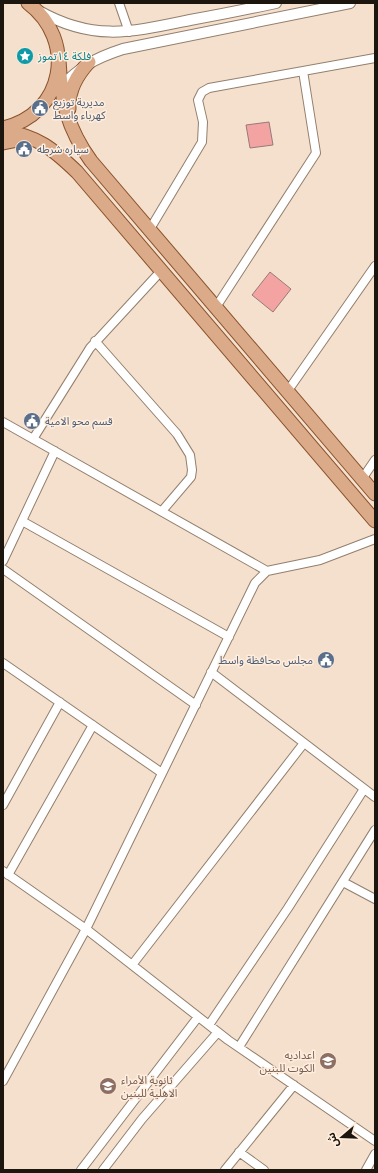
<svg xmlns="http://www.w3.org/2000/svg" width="378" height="1173" viewBox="0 0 378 1173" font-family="Ubuntu,'Noto Sans Arabic',sans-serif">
	<rect width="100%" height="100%" fill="#f5e0cd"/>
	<!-- building -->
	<path fill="#f3a4a2" stroke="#967a79" d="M 269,122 L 273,145 L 250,148 L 246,125 Z
		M 270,272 L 291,289 L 273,312 L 252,295 Z"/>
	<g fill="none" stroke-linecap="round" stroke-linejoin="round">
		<!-- minor casing -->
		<g stroke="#927f6d" stroke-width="10">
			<path id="minor" d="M 119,3 L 129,32
				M 150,229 L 202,142 L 203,122 L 198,100 L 202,92 L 209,88 L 375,58
				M 216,307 L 316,153 L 303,71
				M 95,341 L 177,434 L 190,455 L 192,470 L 191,477 L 162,511
				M 287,392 L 375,266
				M 3,422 L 267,571
				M 33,439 L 90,348 L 161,271
				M 362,479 L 375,460
				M 22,521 L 229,637
				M 3,561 L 55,451
				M 3,569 L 196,705
				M 3,663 L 162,773
				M 211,672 L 375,797
				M 3,805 L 60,702
				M 3,871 L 86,929 L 228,1040 L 375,1141
				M 8,875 L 93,725
				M 343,882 L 375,899
				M 132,965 L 304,743
				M 209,1025 L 288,908 L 364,789
				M 239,1047 L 375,830
				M 3,1081 L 86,929 L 255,583 L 267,571 L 320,560 L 375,539
				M 239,1152 L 264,1170
				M 81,1170 L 198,1017
				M 103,1170 L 142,1119 L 218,1032
				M 225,1170 L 294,1085
				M 366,1170 L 375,1154"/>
		</g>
		<!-- tertiary casing -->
		<g stroke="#927f6d" stroke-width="12">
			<path id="tertiary" d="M 39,11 C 94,42 132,32 190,20 C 219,15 248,9 276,3
				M 58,89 C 81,67 92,59 123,49 L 350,3"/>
		</g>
		<!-- primary casing -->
		<g stroke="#89522b" stroke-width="15">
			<path id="primary" d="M 59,60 C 61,100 67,128 91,161 L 375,494
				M 69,109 C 68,91 77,75 89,62
				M 3,128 C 65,114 77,40 28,3
				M 3,131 C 38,136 53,149 77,172 L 375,521
				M 3,143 L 18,140 L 27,140"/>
		</g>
		<!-- minor -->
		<use href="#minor" stroke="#fff" stroke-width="8"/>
		<!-- tertiary -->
		<use href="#tertiary" stroke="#fff" stroke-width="10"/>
		<!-- primary -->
		<use href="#primary" stroke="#dbaa89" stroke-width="13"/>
	</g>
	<!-- icons -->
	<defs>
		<g id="sight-disc" transform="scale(0.9)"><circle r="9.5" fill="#0f9aa8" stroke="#ffeede"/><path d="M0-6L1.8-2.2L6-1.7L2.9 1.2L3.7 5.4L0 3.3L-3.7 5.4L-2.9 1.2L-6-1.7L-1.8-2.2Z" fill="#fff"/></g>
		<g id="civic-disc" transform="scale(0.9)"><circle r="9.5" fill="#5c6f8a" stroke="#ffeede"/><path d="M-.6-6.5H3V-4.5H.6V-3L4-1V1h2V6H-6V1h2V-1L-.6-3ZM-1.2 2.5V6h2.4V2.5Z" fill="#fff"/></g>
		<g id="school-disc" transform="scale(0.9)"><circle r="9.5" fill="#8d6e63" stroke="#ffeede"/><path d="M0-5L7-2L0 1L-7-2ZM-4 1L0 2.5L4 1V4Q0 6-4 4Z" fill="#fff"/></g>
	</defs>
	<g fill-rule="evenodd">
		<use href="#sight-disc" x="25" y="56"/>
		<use href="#civic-disc" x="40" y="108"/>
		<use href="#civic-disc" x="24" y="149"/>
		<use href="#civic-disc" x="32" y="421"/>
		<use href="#civic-disc" x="326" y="660"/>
		<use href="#school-disc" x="328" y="1061"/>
		<use href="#school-disc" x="108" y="1086"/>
	</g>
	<g text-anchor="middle" stroke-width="3" stroke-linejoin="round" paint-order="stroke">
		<!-- culture labels -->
		<g font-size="11" fill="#0d838f" stroke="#ffeede" text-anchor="start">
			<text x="38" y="60">فلكة ١٤تموز</text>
		</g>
		<!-- service labels -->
		<g font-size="11" fill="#4e5e75" stroke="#ffeede" text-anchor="start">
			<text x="53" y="106">مديرية توزيع<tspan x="53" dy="13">كهرباء واسط</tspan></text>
			<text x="37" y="153">سياره شرطه</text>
			<text x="45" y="425">قسم محو الامية</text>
			<text x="313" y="664" text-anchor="end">مجلس محافظة واسط</text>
		</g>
		<!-- education labels -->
		<g font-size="11" fill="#785e54" stroke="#ffeede" text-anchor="end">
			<text x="315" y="1059">اعداديه<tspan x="315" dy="13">الكوت للبنين</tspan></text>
			<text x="121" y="1084" text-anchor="start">ثانوية الأمراء<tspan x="121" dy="13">الاهلية للبنين</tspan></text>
		</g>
	</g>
	<!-- border -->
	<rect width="378" height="1173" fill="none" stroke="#1d160f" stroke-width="8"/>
	<!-- north arrow -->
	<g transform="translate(342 1137) rotate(251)" stroke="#ffeede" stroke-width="3" paint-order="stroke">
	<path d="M0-3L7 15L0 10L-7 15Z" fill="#1d160f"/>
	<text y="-6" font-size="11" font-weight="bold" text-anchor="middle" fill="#1d160f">ش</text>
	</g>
</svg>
